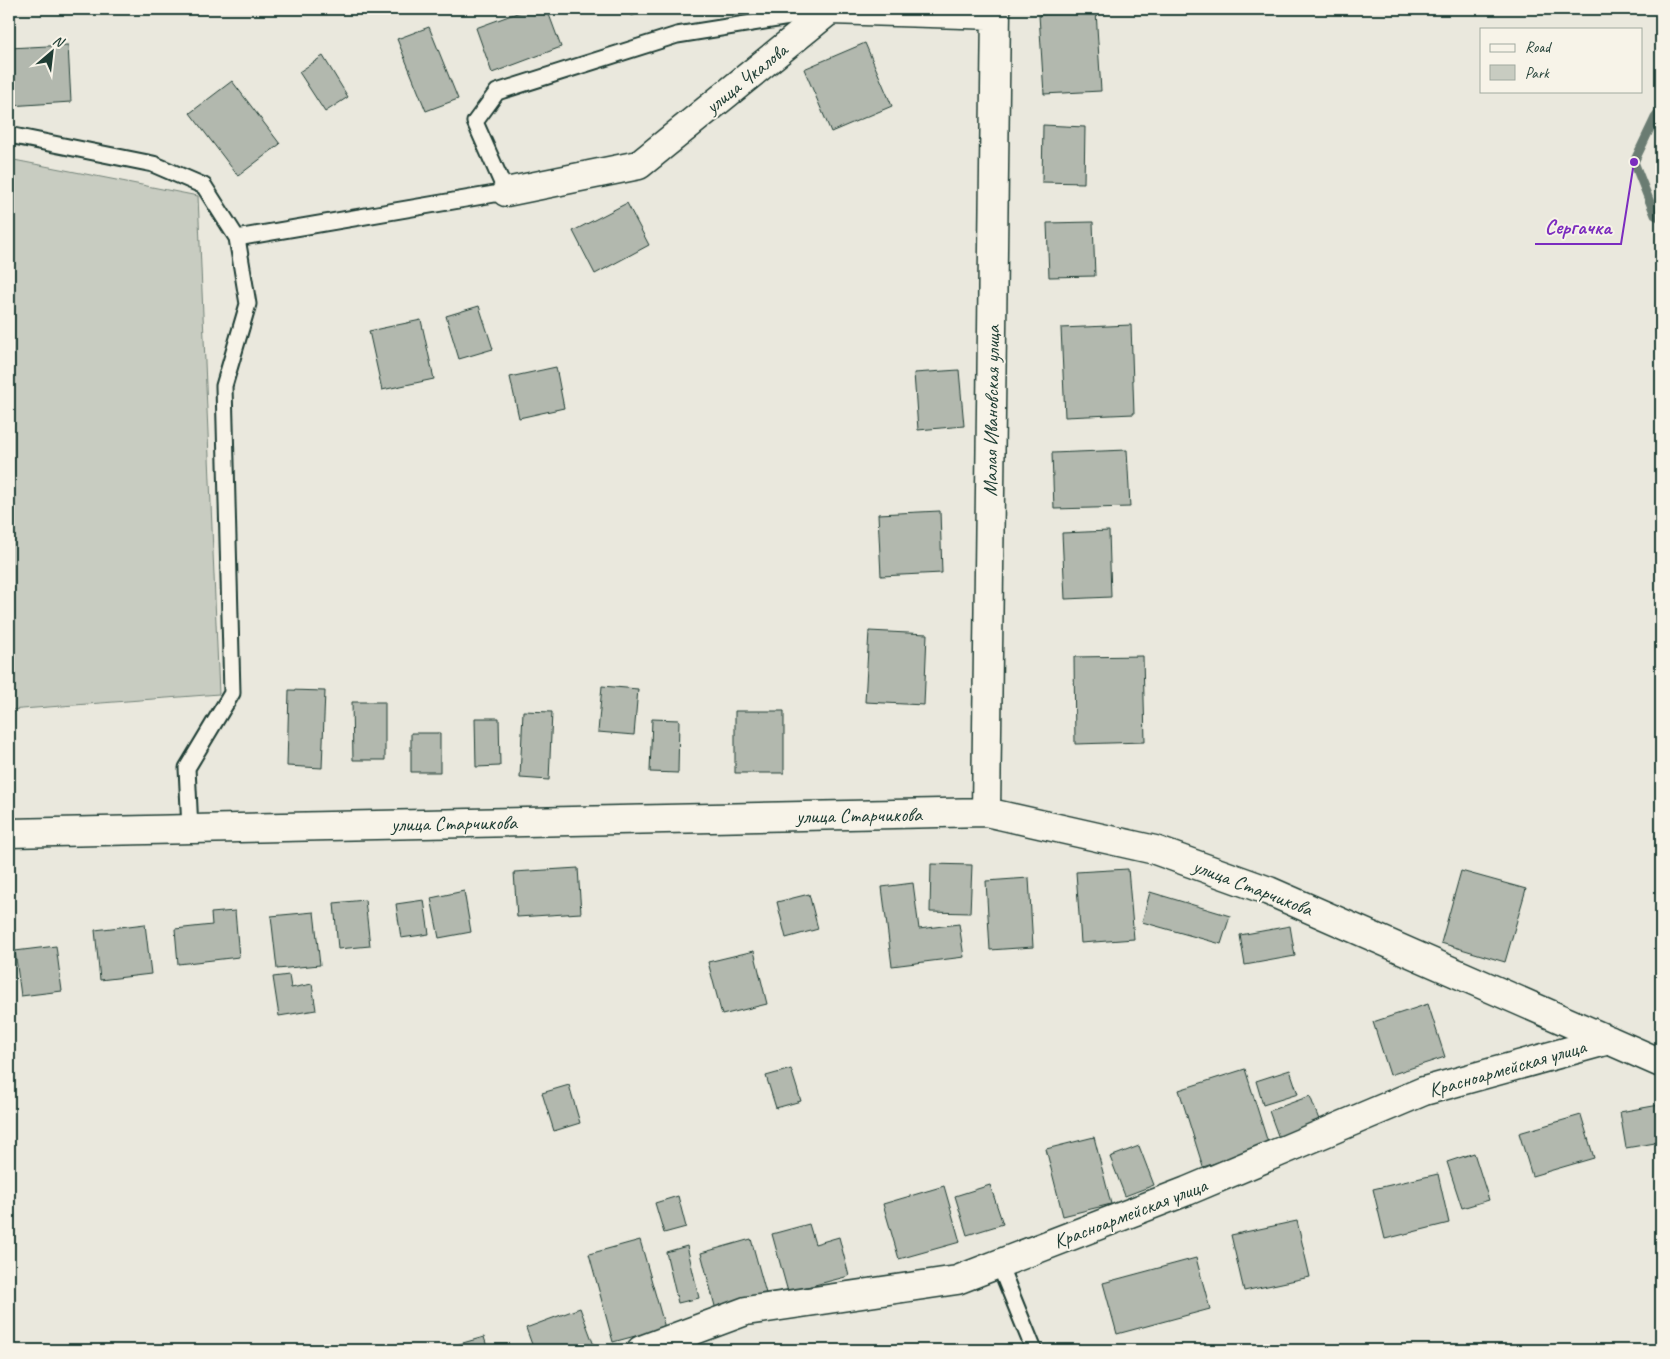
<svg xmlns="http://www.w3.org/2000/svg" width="1670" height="1359" viewBox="0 0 1670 1359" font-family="Caveat,sans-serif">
	<rect width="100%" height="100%" fill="#eae8dd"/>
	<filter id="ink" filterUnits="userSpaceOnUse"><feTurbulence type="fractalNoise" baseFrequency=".02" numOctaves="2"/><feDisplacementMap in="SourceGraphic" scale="10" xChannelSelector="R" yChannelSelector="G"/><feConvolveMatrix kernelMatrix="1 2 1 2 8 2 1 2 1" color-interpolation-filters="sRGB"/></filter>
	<g filter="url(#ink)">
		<!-- green -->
		<path fill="#c8ccc1" stroke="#74847a" d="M 9,159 L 198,196 L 219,694 L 9,710 Z"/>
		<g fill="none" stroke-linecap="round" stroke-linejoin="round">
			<!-- stream -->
			<path stroke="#6a7c72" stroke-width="9" d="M 1661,110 L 1655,118 L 1634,162 L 1655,215 L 1661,218"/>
		</g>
		<!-- building -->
		<path fill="#b2b8ae" stroke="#1f3d34" d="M 528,9 L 547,9 L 561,47 L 492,73 L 476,28 Z
			M 628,9 L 653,9 L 631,16 Z
			M 1096,11 L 1101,91 L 1044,94 L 1039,15 Z
			M 429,27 L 458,99 L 426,111 L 397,39 Z
			M 865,43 L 892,106 L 831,132 L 804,69 Z
			M 68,45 L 71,102 L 9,106 L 9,48 Z
			M 323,56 L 348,97 L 325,112 L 299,72 Z
			M 232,81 L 280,144 L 238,176 L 190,113 Z
			M 1043,125 L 1085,127 L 1084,183 L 1042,182 Z
			M 627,203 L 649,245 L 595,274 L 573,231 Z
			M 1093,222 L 1095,276 L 1049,277 L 1047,223 Z
			M 479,306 L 493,349 L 459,359 L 446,316 Z
			M 421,320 L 434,379 L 382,390 L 369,331 Z
			M 1131,325 L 1134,414 L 1065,417 L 1061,328 Z
			M 556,367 L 564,408 L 519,418 L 510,377 Z
			M 959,370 L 964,426 L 918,430 L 914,373 Z
			M 1127,450 L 1130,507 L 1054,509 L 1052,453 Z
			M 940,511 L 942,573 L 881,576 L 878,514 Z
			M 1109,531 L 1111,597 L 1065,599 L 1062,533 Z
			M 869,631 L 927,634 L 924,705 L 865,702 Z
			M 1143,656 L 1145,742 L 1075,744 L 1074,657 Z
			M 602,686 L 638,689 L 634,735 L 598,732 Z
			M 289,690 L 325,691 L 322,768 L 287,766 Z
			M 352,702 L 385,702 L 385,760 L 353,760 Z
			M 523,711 L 552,712 L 549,780 L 520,778 Z
			M 735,711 L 784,711 L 784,773 L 735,773 Z
			M 475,718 L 499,718 L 500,766 L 476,767 Z
			M 652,719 L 679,720 L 678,773 L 650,772 Z
			M 411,733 L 440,733 L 440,772 L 411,772 Z
			M 931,864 L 972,865 L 970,913 L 930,912 Z
			M 578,868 L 581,913 L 517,917 L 514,872 Z
			M 1128,869 L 1134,939 L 1081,943 L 1076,872 Z
			M 1461,871 L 1526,889 L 1505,962 L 1441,943 Z
			M 1029,878 L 1033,947 L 990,950 L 986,881 Z
			M 913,883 L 919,929 L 959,924 L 964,957 L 892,966 L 882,887 Z
			M 464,891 L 471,932 L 439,938 L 431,898 Z
			M 1150,892 L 1230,916 L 1221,944 L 1142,922 Z
			M 809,894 L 818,929 L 786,938 L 777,902 Z
			M 365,900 L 370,946 L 338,949 L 334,903 Z
			M 424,900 L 429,934 L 401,938 L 396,904 Z
			M 235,911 L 239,957 L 178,964 L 175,929 L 212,925 L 211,913 Z
			M 314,912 L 320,965 L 277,969 L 271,916 Z
			M 145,924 L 151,974 L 100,980 L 95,930 Z
			M 1290,926 L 1295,956 L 1245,965 L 1240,935 Z
			M 56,946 L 62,991 L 21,996 L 15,951 Z
			M 754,951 L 767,1004 L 722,1015 L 708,962 Z
			M 289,975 L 291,988 L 312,984 L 316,1010 L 279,1016 L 273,977 Z
			M 1428,1004 L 1445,1057 L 1390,1075 L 1373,1022 Z
			M 791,1069 L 801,1101 L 776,1108 L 766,1076 Z
			M 1245,1069 L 1269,1146 L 1203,1167 L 1179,1090 Z
			M 1290,1070 L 1298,1094 L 1263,1105 L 1256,1081 Z
			M 569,1085 L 580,1123 L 554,1131 L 542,1093 Z
			M 1310,1096 L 1321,1125 L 1280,1141 L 1269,1111 Z
			M 1659,1105 L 1661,1118 L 1661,1142 L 1626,1148 L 1620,1112 Z
			M 1581,1115 L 1594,1158 L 1532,1176 L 1519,1133 Z
			M 1094,1137 L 1111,1204 L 1063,1216 L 1046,1149 Z
			M 1139,1146 L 1154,1185 L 1125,1196 L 1110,1157 Z
			M 1474,1153 L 1489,1200 L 1462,1208 L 1447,1162 Z
			M 1438,1174 L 1449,1223 L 1385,1239 L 1373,1189 Z
			M 990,1185 L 1003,1224 L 967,1235 L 955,1196 Z
			M 944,1186 L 960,1242 L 899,1259 L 883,1204 Z
			M 678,1196 L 686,1227 L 664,1233 L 655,1203 Z
			M 1297,1221 L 1310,1277 L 1244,1291 L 1231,1235 Z
			M 809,1224 L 815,1244 L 839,1237 L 849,1276 L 788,1292 L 772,1234 Z
			M 751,1239 L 767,1297 L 716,1310 L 701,1253 Z
			M 640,1240 L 665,1328 L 613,1342 L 589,1254 Z
			M 687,1246 L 699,1298 L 678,1303 L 666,1252 Z
			M 1196,1258 L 1210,1309 L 1117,1334 L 1103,1283 Z
			M 580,1308 L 595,1348 L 588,1350 L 534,1350 L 526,1328 Z
			M 484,1337 L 488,1350 L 438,1350 Z"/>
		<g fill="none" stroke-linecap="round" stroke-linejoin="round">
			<!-- lane casing -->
			<g stroke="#1f3d34" stroke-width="19">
				<path id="lane" d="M 9,135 L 153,164 L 204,186 L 237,238 L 248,304 L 224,386 L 232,693 L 187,768 L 190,829
					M 237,238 L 506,192 L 475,122 L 497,92 L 677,35 L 821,12
					M 999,1264 L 1034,1350"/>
			</g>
			<!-- street casing -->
			<g stroke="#1f3d34" stroke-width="31">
				<path id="street" d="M 506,192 L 639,165 L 830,10 L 996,15
					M 986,812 L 996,9
					M 9,833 L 986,812 L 1155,850 L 1269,891 L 1661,1063
					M 641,1350 L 746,1311 L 957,1280 L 1187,1191 L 1424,1091 L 1609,1040"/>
			</g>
			<!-- lane -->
			<use href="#lane" stroke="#f7f3e8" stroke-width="15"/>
			<!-- street -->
			<use href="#street" stroke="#f7f3e8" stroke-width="28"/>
		</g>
	</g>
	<g text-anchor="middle" stroke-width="4" stroke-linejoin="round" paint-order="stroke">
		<!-- street labels -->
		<g font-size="20" fill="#1f3d34" stroke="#f7f3e8">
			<text transform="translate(746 78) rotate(-39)" y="7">улица Чкалова</text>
			<text transform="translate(991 411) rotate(-89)" y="7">Малая Ивановская улица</text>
			<text transform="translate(859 815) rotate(-1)" y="7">улица Старчикова</text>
			<text transform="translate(454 823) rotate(-1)" y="7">улица Старчикова</text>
			<text transform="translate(1253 887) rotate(21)" y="7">улица Старчикова</text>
			<text transform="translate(1507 1068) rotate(-16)" y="7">Красноармейская улица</text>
			<text transform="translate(1130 1213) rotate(-21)" y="7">Красноармейская улица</text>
		</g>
	</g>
	<!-- callouts -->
	<path fill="none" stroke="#7b2cbf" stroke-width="2" d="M1634 162L1621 244H1535"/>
	<circle fill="#7b2cbf" stroke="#f7f3e8" stroke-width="2" cx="1634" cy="162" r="5"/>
	<g font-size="21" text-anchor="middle" font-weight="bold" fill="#7b2cbf" stroke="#f7f3e8" stroke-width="4" stroke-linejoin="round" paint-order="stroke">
		<text x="1578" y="234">Сергачка</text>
	</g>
	<!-- margin -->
	<rect width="1670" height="1359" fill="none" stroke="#f7f3e8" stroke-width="30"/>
	<rect x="15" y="15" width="1640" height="1329" fill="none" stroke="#1f3d34" stroke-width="2" filter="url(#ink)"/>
	<!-- legend -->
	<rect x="1480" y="28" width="162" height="65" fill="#f7f3e8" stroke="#a1aaa0"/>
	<rect x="1490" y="44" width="25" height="8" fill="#f7f3e8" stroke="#a1aaa0"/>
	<text x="1525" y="52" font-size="15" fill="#1f3d34">Road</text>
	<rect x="1490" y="65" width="25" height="15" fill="#c8ccc1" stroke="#a1aaa0"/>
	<text x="1525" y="78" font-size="15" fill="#1f3d34">Park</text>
	<!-- north arrow -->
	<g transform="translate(52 52) rotate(28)" stroke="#f7f3e8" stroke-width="4" paint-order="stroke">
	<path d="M0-4L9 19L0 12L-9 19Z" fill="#1f3d34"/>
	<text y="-8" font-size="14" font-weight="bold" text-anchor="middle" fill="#1f3d34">N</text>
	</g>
</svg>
